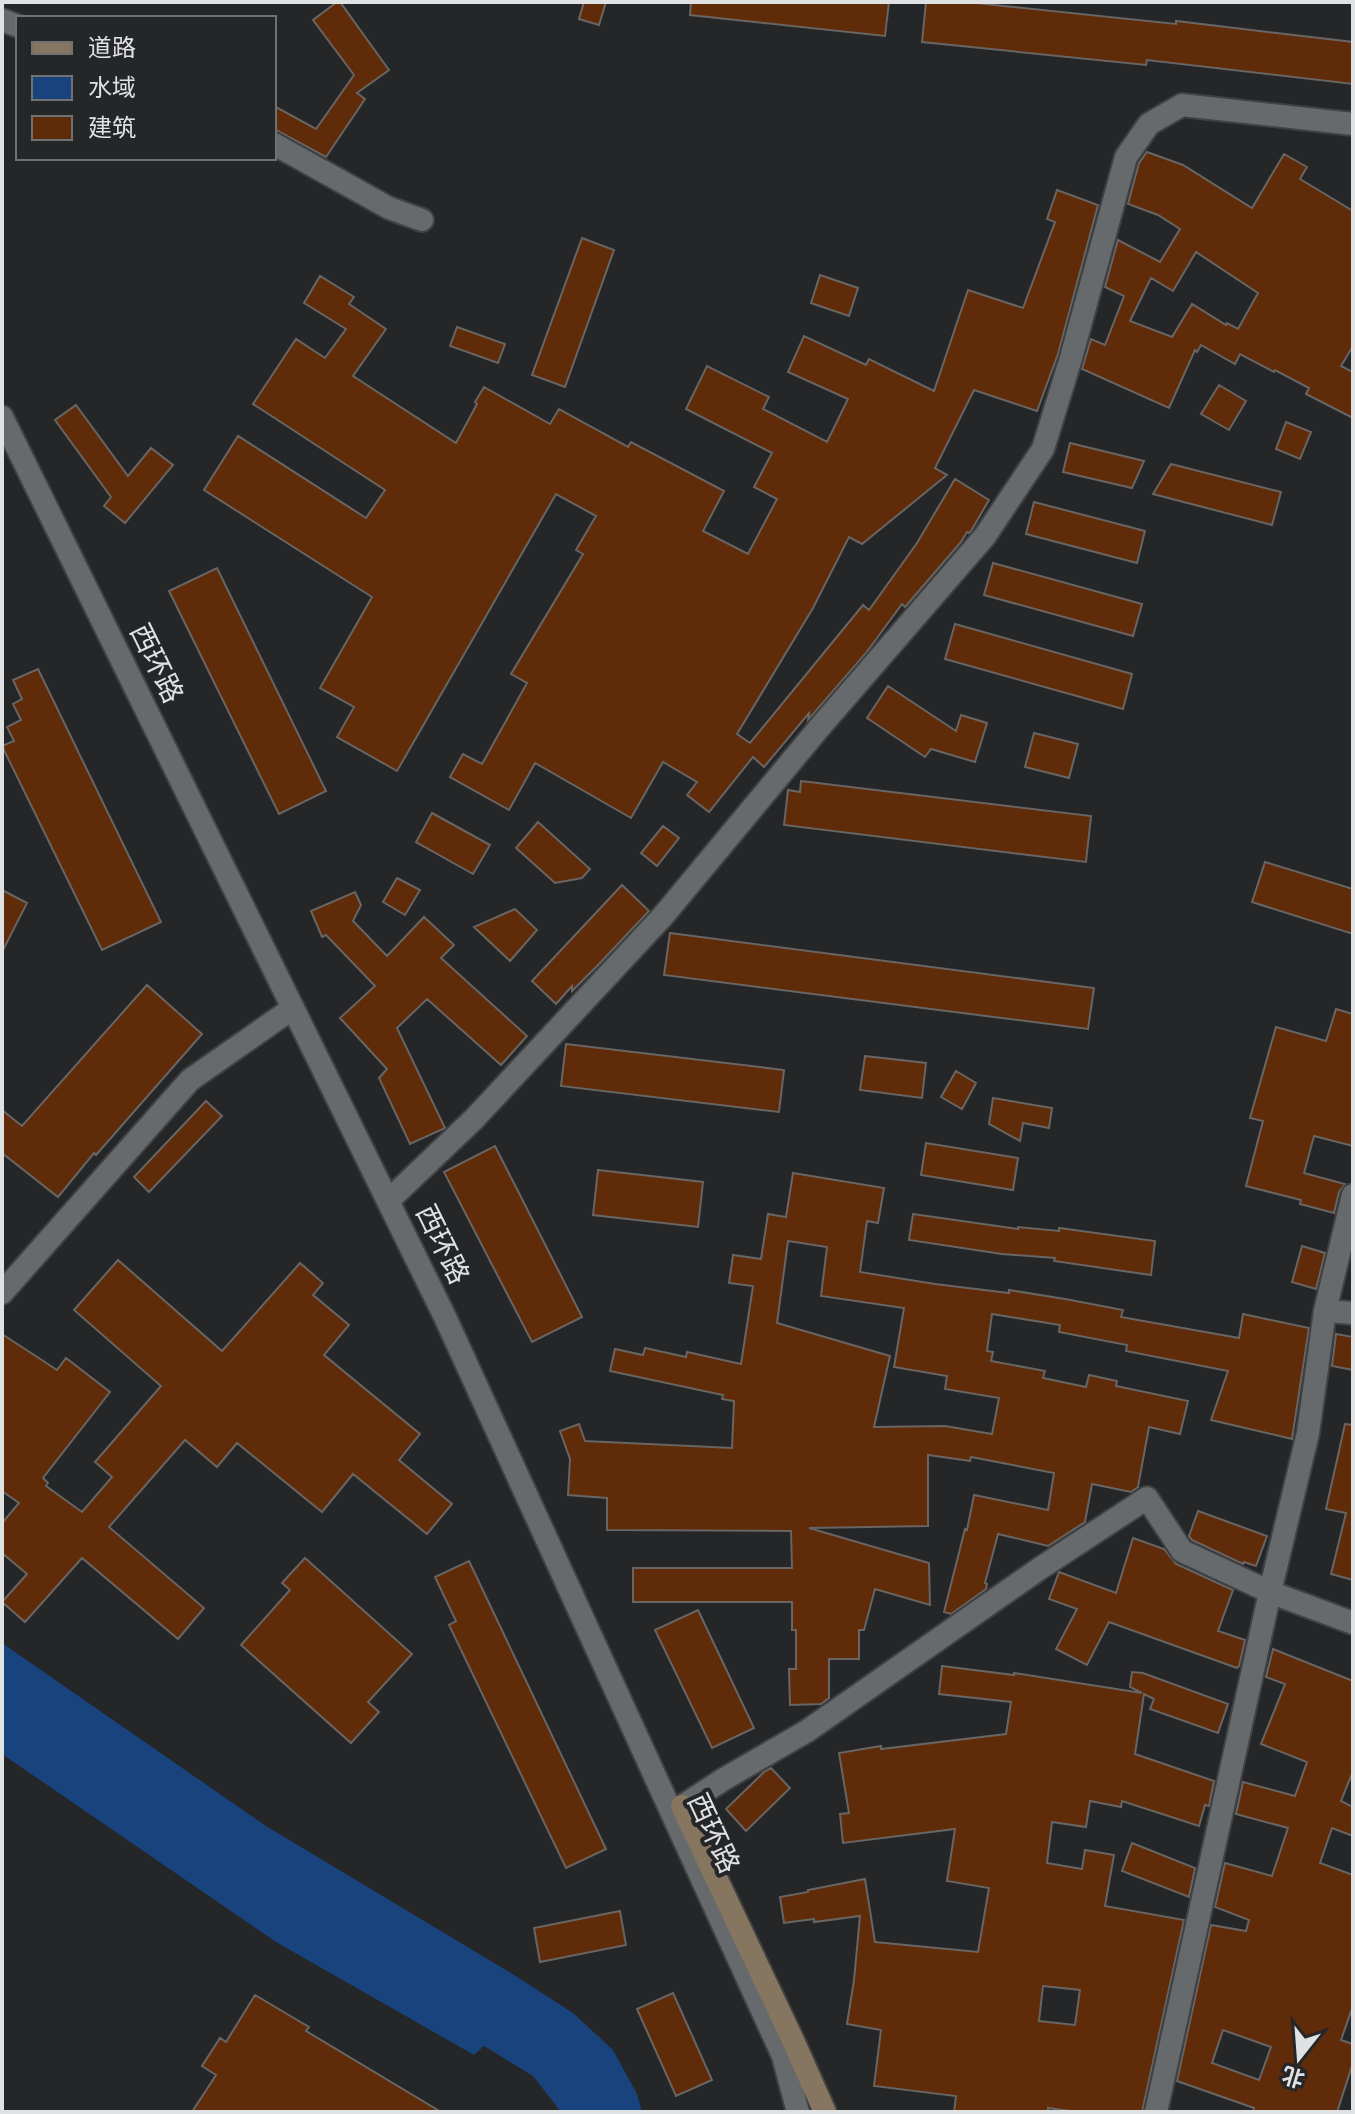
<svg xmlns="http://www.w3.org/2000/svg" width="1355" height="2114" viewBox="0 0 1355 2114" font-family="'Golos Text','Noto Sans SC',sans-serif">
	<rect width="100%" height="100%" fill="#242628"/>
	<!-- water -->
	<path fill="#18437d" d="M 2,1643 L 266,1826 L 511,1973 L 573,2013 L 613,2050 L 637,2094 L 642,2112 L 561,2112 L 533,2076 L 484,2046 L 474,2055 L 276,1942 L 2,1754 Z"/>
	<!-- building -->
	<path fill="#5f2b09" stroke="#686563" stroke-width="2" fill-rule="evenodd" d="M 337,2 L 340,2 L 389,70 L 357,93 L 365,99 L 326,157 L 274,129 L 274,106 L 316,129 L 354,75 L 313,20 Z
		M 584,2 L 606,2 L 599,25 L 579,19 Z
		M 691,2 L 889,2 L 885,36 L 690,15 Z
		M 926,2 L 966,2 L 1176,24 L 1176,21 L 1353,42 L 1353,84 L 1147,60 L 1146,65 L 922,42 Z
		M 1147,152 L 1183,165 L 1252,208 L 1284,154 L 1307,167 L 1300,179 L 1353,211 L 1353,346 L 1341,366 L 1353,372 L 1353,418 L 1306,394 L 1309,388 L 1275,370 L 1274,372 L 1240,354 L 1235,364 L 1201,345 L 1197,352 L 1195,350 L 1169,408 L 1082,369 L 1091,339 L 1105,345 L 1124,296 L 1105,287 L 1118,240 L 1160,262 L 1180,229 L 1158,215 L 1128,204 L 1139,163 ZM 1196,252 L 1258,293 L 1238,329 L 1227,323 L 1226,325 L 1192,304 L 1172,337 L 1130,321 L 1151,278 L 1173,291 Z
		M 1057,190 L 1098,205 L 1058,354 L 1037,411 L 974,390 L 935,468 L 947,475 L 862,544 L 849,537 L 813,608 L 737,734 L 750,743 L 863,605 L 869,610 L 917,543 L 955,479 L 989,500 L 971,531 L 969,533 L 967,532 L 961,542 L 905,607 L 902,604 L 866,653 L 808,720 L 809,713 L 764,767 L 753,757 L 709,812 L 687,795 L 697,782 L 663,762 L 631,818 L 535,763 L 509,810 L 450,777 L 463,754 L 482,764 L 527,683 L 511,674 L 583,554 L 576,550 L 596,516 L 556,494 L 397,771 L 337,737 L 354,707 L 320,688 L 372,597 L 204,490 L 238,436 L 366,518 L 385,490 L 253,404 L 296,339 L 325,358 L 346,329 L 304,303 L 320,276 L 354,297 L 349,304 L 386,329 L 353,376 L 456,443 L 477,404 L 475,402 L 484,387 L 550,424 L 559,409 L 628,447 L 631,442 L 724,491 L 703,531 L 748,554 L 777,499 L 754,487 L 772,453 L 686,409 L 707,366 L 769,397 L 763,409 L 827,442 L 848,399 L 788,372 L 804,336 L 866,365 L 869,359 L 934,391 L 968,290 L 1023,308 L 1055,222 L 1047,219 Z
		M 582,238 L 614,250 L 565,387 L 532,375 Z
		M 820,275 L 858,288 L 849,316 L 811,303 Z
		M 457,327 L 505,344 L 498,363 L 450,346 Z
		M 1219,385 L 1246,401 L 1229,430 L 1201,414 Z
		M 76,405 L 128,476 L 151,448 L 173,465 L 125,523 L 104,506 L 111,497 L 55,420 Z
		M 1286,422 L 1311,432 L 1300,459 L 1276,449 Z
		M 1070,443 L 1144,461 L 1132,488 L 1063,472 Z
		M 1171,464 L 1281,492 L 1272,525 L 1153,494 Z
		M 1034,502 L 1145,531 L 1137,563 L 1026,534 Z
		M 993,563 L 1142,604 L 1133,636 L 984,595 Z
		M 217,568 L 326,791 L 279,814 L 169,591 Z
		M 955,624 L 1132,674 L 1123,709 L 945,659 Z
		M 38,669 L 161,922 L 102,950 L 2,746 L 14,741 L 7,727 L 21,720 L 13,704 L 22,699 L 13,680 Z
		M 888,686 L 956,731 L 961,715 L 987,723 L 975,762 L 931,749 L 925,757 L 867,718 Z
		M 1034,733 L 1078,744 L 1069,778 L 1025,767 Z
		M 801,781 L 1091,816 L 1086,862 L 784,825 L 788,790 L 800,792 Z
		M 432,813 L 490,845 L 473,874 L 416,842 Z
		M 538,822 L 590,869 L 582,878 L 555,883 L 516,848 Z
		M 663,826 L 679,838 L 657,866 L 641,853 Z
		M 1265,862 L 1353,889 L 1353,934 L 1252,902 Z
		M 397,878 L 420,890 L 405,915 L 383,902 Z
		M 622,885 L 649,911 L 599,964 L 572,991 L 572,986 L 556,1004 L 532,981 Z
		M 2,890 L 27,903 L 2,952 Z
		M 355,892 L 361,905 L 353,921 L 387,956 L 424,917 L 454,945 L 441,958 L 527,1036 L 501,1065 L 427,999 L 397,1028 L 445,1128 L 410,1144 L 379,1078 L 387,1069 L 340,1018 L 375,986 L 326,935 L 322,937 L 311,911 Z
		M 515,909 L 537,930 L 510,961 L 474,927 Z
		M 670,933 L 1094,988 L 1088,1029 L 664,975 Z
		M 147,985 L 202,1034 L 96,1155 L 94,1153 L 58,1197 L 2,1153 L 2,1110 L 22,1126 Z
		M 1336,1009 L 1353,1014 L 1353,1146 L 1314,1136 L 1304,1173 L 1345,1184 L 1339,1192 L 1334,1213 L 1300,1204 L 1301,1200 L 1246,1186 L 1263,1121 L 1250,1118 L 1276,1027 L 1326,1041 Z
		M 566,1044 L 784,1070 L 779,1112 L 561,1086 Z
		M 865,1056 L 926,1063 L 922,1098 L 860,1090 Z
		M 956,1071 L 976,1083 L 962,1109 L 941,1097 Z
		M 993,1098 L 1052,1108 L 1049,1128 L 1023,1123 L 1020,1141 L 989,1124 Z
		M 206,1101 L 222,1116 L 149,1192 L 134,1177 Z
		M 926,1143 L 1018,1158 L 1013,1190 L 921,1175 Z
		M 495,1146 L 582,1317 L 532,1342 L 444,1172 Z
		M 598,1170 L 703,1182 L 698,1227 L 593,1215 Z
		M 793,1173 L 884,1188 L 878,1223 L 867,1221 L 860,1272 L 935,1284 L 1009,1293 L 1009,1290 L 1065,1299 L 1123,1310 L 1121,1317 L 1239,1338 L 1243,1314 L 1309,1328 L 1292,1439 L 1211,1420 L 1228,1371 L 1126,1351 L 1127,1345 L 1059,1332 L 1060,1325 L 992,1314 L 987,1351 L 993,1352 L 991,1361 L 1045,1371 L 1043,1378 L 1086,1387 L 1089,1375 L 1117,1381 L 1116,1386 L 1188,1401 L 1180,1434 L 1149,1427 L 1138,1487 L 1131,1492 L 1092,1484 L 1085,1522 L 1048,1546 L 998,1534 L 985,1583 L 987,1584 L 986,1589 L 951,1614 L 944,1612 L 965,1529 L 967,1530 L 974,1495 L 1048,1510 L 1054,1473 L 971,1457 L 970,1461 L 928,1455 L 928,1526 L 809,1528 L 929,1563 L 930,1605 L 875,1589 L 864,1630 L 859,1630 L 859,1659 L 829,1659 L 829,1698 L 821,1704 L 790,1705 L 789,1669 L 796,1669 L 796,1630 L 792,1630 L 792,1602 L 633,1602 L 633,1568 L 792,1568 L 791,1531 L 607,1530 L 607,1498 L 568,1495 L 570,1459 L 560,1431 L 579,1424 L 585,1441 L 732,1448 L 734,1401 L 722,1399 L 723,1395 L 610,1371 L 615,1349 L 643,1355 L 645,1348 L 686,1357 L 687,1352 L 741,1364 L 753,1286 L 729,1283 L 733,1255 L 761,1259 L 768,1214 L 786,1217 ZM 788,1241 L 827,1247 L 821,1296 L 904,1308 L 894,1367 L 947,1376 L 945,1389 L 999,1398 L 992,1434 L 945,1426 L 874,1427 L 890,1356 L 777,1323 Z
		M 913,1214 L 1018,1229 L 1018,1227 L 1059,1231 L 1059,1228 L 1155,1241 L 1151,1275 L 1054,1261 L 1055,1258 L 1002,1254 L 909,1240 Z
		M 1302,1246 L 1325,1253 L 1316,1289 L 1292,1282 Z
		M 118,1260 L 222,1351 L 300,1263 L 323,1283 L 313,1295 L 349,1325 L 324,1355 L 420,1434 L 399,1460 L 452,1504 L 427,1534 L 353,1474 L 322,1512 L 237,1443 L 217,1467 L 185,1440 L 109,1527 L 204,1608 L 178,1639 L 82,1558 L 25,1622 L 2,1602 L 27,1574 L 2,1553 L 2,1523 L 19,1503 L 2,1491 L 2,1334 L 57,1370 L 66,1358 L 110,1392 L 43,1478 L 48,1483 L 46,1486 L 82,1512 L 112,1477 L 95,1462 L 161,1386 L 74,1310 Z
		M 1336,1334 L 1353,1337 L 1353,1370 L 1332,1366 Z
		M 1345,1424 L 1353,1425 L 1353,1580 L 1331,1574 L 1346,1513 L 1326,1509 Z
		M 1198,1511 L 1267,1536 L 1256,1566 L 1244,1562 L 1243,1564 L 1192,1540 L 1189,1536 Z
		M 1133,1538 L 1164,1549 L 1176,1564 L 1233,1590 L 1218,1631 L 1245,1640 L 1239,1666 L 1237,1668 L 1109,1622 L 1087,1665 L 1056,1649 L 1077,1609 L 1049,1599 L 1059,1572 L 1116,1593 Z
		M 305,1558 L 412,1654 L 368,1702 L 379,1712 L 351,1743 L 241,1645 L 290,1590 L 282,1583 Z
		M 469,1561 L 606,1849 L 566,1868 L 449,1625 L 456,1621 L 435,1577 Z
		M 698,1610 L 754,1728 L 712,1748 L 655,1630 Z
		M 1273,1649 L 1353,1681 L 1353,1771 L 1341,1801 L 1353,1807 L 1353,1836 L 1332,1828 L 1320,1863 L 1353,1875 L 1353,2006 L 1341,2040 L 1353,2044 L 1353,2063 L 1337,2112 L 1253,2112 L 1254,2108 L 1177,2081 L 1211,1925 L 1246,1931 L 1249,1920 L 1215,1907 L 1225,1863 L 1272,1876 L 1288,1828 L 1236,1814 L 1243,1782 L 1295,1796 L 1307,1762 L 1261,1744 L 1285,1684 L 1266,1677 ZM 1223,2030 L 1271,2047 L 1259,2080 L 1212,2063 Z
		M 942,1666 L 1014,1675 L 1014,1673 L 1142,1693 L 1130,1687 L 1132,1672 L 1143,1673 L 1228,1704 L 1218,1733 L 1150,1709 L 1154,1699 L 1144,1694 L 1135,1754 L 1214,1781 L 1209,1806 L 1205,1805 L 1199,1826 L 1122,1801 L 1121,1807 L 1090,1801 L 1086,1827 L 1052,1822 L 1047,1863 L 1082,1869 L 1085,1850 L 1114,1855 L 1105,1906 L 1184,1920 L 1142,2112 L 1078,2112 L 1048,2108 L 1048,2112 L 954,2112 L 956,2096 L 874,2086 L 881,2030 L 847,2024 L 854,1980 L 860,1916 L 814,1922 L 814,1919 L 784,1923 L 780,1897 L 808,1892 L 808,1890 L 865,1879 L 875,1942 L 978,1952 L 989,1888 L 947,1881 L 955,1829 L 843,1843 L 840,1814 L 849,1813 L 839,1753 L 881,1746 L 881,1749 L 1006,1734 L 1011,1702 L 939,1694 ZM 1043,1986 L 1080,1990 L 1075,2025 L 1039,2021 Z
		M 771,1768 L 790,1788 L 746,1831 L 726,1809 L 764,1772 Z
		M 1132,1843 L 1195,1868 L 1189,1897 L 1122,1871 Z
		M 620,1911 L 626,1945 L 540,1962 L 534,1928 Z
		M 673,1993 L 712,2080 L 676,2096 L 637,2009 Z
		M 255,1995 L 309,2027 L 306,2031 L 441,2112 L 192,2112 L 216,2075 L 202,2066 L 220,2038 L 226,2042 Z"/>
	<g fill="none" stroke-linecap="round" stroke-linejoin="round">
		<!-- minor casing -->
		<g stroke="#404143" stroke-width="26">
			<path id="minor" d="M 2,20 L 18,26
				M 274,144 L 389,208 L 422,220
				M 388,1201 L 474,1119 L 663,916 L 819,728 L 985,536 L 1043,449 L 1071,358 L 1126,157 L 1149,124 L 1182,105 L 1353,124
				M 2,1293 L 190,1080 L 293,1008
				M 1325,1311 L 1353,1313
				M 672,1813 L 724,1779 L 807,1731 L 1039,1569 L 1147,1498 L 1182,1551 L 1270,1592 L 1353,1623
				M 1156,2112 L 1270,1592 L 1308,1433 L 1325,1311 L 1353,1195"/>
		</g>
		<!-- tertiary casing -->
		<g stroke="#404143" stroke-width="26">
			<path id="tertiary" d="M 2,417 L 445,1317 L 783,2056 L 798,2112"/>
		</g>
		<!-- secondary casing -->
		<g stroke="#404143" stroke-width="26">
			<path id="secondary" d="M 682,1806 L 792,2038 L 825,2112"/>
		</g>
		<!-- minor -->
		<use href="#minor" stroke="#676a6c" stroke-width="22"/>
		<!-- tertiary -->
		<use href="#tertiary" stroke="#676a6c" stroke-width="22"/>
		<!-- secondary -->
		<use href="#secondary" stroke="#86755f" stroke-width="22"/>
	</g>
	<g text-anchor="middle" stroke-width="8" stroke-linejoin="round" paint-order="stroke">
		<!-- street labels -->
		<g font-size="28" fill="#e0e1e3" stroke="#242628">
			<text transform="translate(157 663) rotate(64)" y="10">西环路</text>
			<text transform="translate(443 1244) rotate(64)" y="10">西环路</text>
			<text transform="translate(714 1833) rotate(65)" y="10">西环路</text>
		</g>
	</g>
	<!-- border -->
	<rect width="1355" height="2114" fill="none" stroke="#e0e1e3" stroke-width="8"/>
	<!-- legend -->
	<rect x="16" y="16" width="260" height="144" fill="#242628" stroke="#6f7173" stroke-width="2"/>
	<rect x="32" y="42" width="40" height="12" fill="#86755f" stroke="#6f7173" stroke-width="2"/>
	<text x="88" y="56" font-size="24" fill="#e0e1e3">道路</text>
	<rect x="32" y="76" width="40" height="24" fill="#18437d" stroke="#6f7173" stroke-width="2"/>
	<text x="88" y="96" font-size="24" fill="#e0e1e3">水域</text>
	<rect x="32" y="116" width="40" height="24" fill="#5f2b09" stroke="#6f7173" stroke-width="2"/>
	<text x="88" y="136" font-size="24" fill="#e0e1e3">建筑</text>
	<!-- north arrow -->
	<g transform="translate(1299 2058) rotate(197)" stroke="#242628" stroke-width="6" paint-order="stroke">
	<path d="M0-6L14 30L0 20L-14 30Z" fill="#e0e1e3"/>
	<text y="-12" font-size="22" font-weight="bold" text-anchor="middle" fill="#e0e1e3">北</text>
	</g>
</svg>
